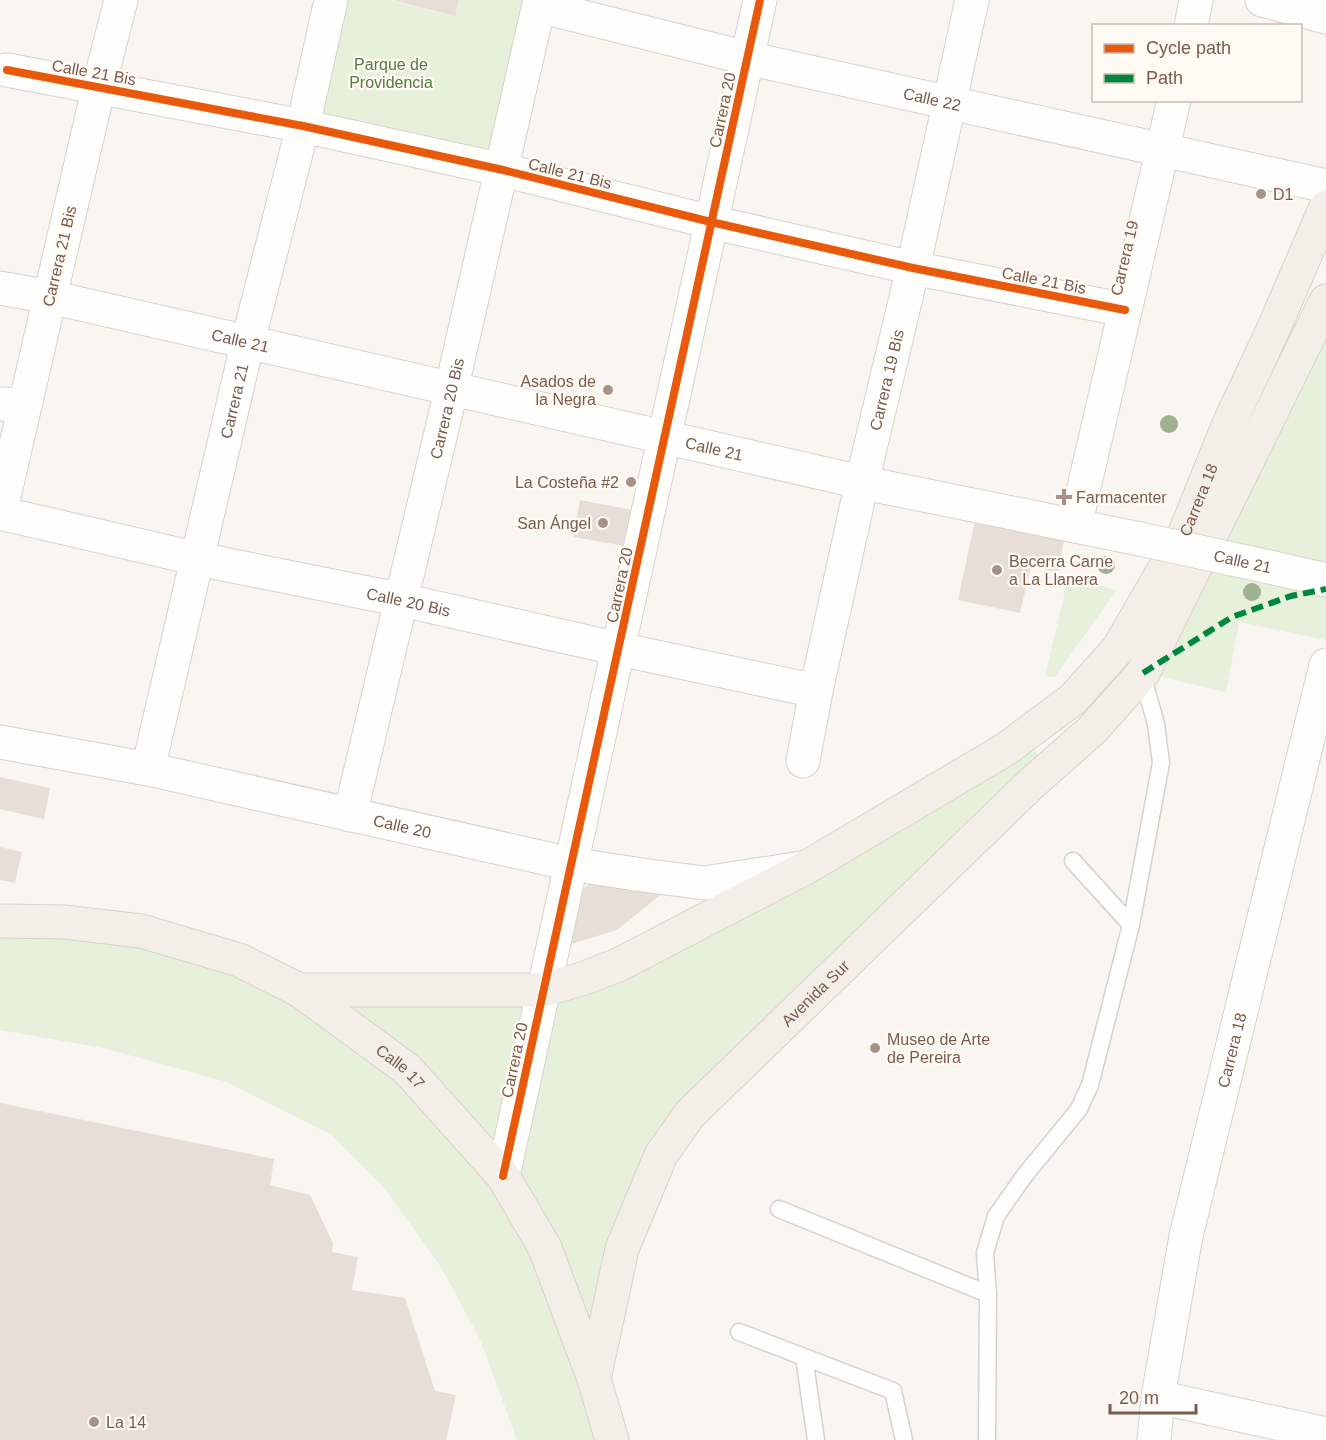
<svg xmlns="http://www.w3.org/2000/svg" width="1326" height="1440" viewBox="0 0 1326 1440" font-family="Helvetica,sans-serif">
	<rect width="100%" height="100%" fill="#f9f5f0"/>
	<!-- green -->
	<path fill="#e7f0db" d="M 331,0 L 390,0 L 454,16 L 459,0 L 540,0 L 503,170 L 304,126 Z
		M 1326,301 L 1326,640 L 1239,622 L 1226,692 L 1143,673 Z
		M 1069,575 L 1116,591 L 1055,677 L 1045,676 Z
		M 1033,745 L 1039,758 L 661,1155 L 594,1379 L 612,1440 L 517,1440 L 480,1339 L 441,1267 L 382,1185 L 332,1135 L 227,1082 L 103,1048 L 0,1030 L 0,921 L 64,922 L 299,990 L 542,990 Z"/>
	<!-- building -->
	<path fill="#e6ded7" d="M 393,0 L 459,0 L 455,16 Z
		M 580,500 L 632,510 L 625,546 L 573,537 Z
		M 975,520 L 1064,539 L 1058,573 L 1031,566 L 1020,613 L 958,600 Z
		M 0,777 L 50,788 L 44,819 L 0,809 Z
		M 0,847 L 22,852 L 15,883 L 0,880 Z
		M 593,882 L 663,893 L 617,930 L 568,945 L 579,891 Z
		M 0,1103 L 274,1159 L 270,1185 L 310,1195 L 333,1243 L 332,1252 L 358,1257 L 352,1290 L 405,1298 L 435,1391 L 456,1395 L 446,1440 L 0,1440 Z"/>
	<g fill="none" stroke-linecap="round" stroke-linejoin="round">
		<!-- lane casing -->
		<g stroke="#d7d1cb" stroke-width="19">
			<path id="lane" d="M 1073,861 L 1131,925
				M 779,1209 L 988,1294
				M 739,1332 L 893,1391 L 904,1440
				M 804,1357 L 816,1440
				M 987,1440 L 988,1294 L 985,1253 L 996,1216 L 1025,1175 L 1079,1109 L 1090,1085 L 1131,925 L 1161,763 L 1156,724 L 1141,671"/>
		</g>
		<!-- street casing -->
		<g stroke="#d7d1cb" stroke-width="35">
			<g id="street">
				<path d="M 1262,0 L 1326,17"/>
				<path id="s1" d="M 539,6 L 747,58 L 1326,186"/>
				<path d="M 7,70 L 303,126 L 503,170 L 711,222 L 913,268 L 1125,310"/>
				<path d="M 0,288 L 50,297 L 99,86 L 121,0"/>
				<path d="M 0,404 L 25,405"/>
				<path id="s2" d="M 0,513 L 198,559 L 402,600 L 619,649 L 816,691"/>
				<path id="s3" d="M 0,742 L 148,769 L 571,864 L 642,875 L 704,883 L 802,868"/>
				<path d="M 803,761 L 816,691 L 862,482"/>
				<path id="s4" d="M 148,769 L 248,341 L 303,126 L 331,0"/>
				<path id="s5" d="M 350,815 L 450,395 L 540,0"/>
				<path d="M 1158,1397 L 1326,1434"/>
				<path id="s6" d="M 1154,1440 L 1158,1397 L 1186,1236 L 1326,665"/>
			</g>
		</g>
		<!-- secondary casing -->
		<g stroke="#d9d2cb" stroke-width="35">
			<g id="secondary">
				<path d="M 1191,26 L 1196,0"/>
				<path id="s7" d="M 862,482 L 913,268 L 972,0"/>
				<path id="s8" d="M 0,514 L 50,297 L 874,485 L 1140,539"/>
				<path d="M 1075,526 L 1174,100"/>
				<path d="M 1283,570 L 1326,580"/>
				<path d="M 503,1176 L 760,0"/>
			</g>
		</g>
		<!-- primary casing -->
		<g stroke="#dad1cc" stroke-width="35">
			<g id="primary">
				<path id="s9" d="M 0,921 L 64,922 L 141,931 L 239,960 L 299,990 L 407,1069 L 503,1176 L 545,1248 L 594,1379 L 612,1440"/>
				<path id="s10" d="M 299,990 L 542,990 L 582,979 L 618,965 L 807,867 L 1006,749 L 1073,699 L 1118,649 L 1184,535 L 1228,426 L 1273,330 L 1326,207"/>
				<path id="s11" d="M 594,1379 L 622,1249 L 661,1155 L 690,1114 L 1031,784 L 1092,730 L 1143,673 L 1326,301"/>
			</g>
		</g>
		<!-- lane -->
		<use href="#lane" stroke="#fefefd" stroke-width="16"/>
		<!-- street -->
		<use href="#street" stroke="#fefefd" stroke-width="33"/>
		<!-- secondary -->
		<use href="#secondary" stroke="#fefefd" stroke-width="33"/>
		<!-- primary -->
		<use href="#primary" stroke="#f3eee8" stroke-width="33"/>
		<!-- secondary-bridge casing -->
		<g stroke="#d9d2cb" stroke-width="35" stroke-linecap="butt">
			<g id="secondary-bridge">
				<path id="s12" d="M 1140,539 L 1283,570"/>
			</g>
		</g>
		<!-- secondary-bridge -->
		<use href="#secondary-bridge" stroke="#fefefd" stroke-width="33"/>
		<!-- quiet -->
		<path stroke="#00873e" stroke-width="6" stroke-dasharray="12 6" stroke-linecap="butt" d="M 1143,673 L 1232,617 L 1291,596 L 1326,589"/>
		<!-- cycleway casing -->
		<g stroke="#fffaf3" stroke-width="11">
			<path id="cycleway" d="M 7,70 L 303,126 L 503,170 L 711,222 L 913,268 L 1125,310
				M 503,1176 L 760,0"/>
		</g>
		<!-- cycleway -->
		<use href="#cycleway" stroke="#e8590c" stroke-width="8"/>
	</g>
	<!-- trees -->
	<g fill="#9eb190">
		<circle cx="1169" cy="424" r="9"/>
		<circle cx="1106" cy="565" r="9"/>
		<circle cx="1252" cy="592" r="9"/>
	</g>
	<!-- markers -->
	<g fill="#a69286" stroke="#fffaf3" stroke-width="2">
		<circle cx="1261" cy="194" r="6"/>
		<circle cx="608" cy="390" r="6"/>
		<circle cx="631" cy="482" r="6"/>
		<path d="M1061 488h6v6h6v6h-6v6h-6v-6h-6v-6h6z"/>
		<circle cx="603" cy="523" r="6"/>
		<circle cx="997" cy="570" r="6"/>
		<circle cx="875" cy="1048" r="6"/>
		<circle cx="94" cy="1422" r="6"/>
	</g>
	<g text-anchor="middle" stroke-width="4.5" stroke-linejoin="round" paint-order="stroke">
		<!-- park labels -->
		<g font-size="16" fill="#537a41" stroke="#fffaf3">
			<text x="391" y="70">Parque de<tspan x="391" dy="18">Providencia</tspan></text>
		</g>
		<!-- street labels -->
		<g font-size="16" fill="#7a5c4d" stroke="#fffaf3">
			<text transform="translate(94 72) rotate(10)" y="6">Calle 21 Bis</text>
			<text dy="6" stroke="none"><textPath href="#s1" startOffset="404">Calle 22</textPath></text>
			<text transform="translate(722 110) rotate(-78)" y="6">Carrera 20</text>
			<text transform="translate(570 173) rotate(14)" y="6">Calle 21 Bis</text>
			<text transform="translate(59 256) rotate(-77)" y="6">Carrera 21 Bis</text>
			<text transform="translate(1124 258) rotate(-77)" y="6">Carrera 19</text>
			<text transform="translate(1044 280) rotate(11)" y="6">Calle 21 Bis</text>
			<text dy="6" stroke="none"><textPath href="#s8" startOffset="418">Calle 21</textPath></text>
			<text dy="6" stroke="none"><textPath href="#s7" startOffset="105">Carrera 19 Bis</textPath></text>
			<text dy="6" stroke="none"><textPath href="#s4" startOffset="378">Carrera 21</textPath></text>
			<text dy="6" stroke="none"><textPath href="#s5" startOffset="418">Carrera 20 Bis</textPath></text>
			<text dy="6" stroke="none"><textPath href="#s8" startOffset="904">Calle 21</textPath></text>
			<text dy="6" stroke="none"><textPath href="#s10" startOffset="1088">Carrera 18</textPath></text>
			<text dy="6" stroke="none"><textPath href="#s12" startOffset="105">Calle 21</textPath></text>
			<text transform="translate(619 585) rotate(-78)" y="6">Carrera 20</text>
			<text dy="6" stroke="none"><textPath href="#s2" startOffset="418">Calle 20 Bis</textPath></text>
			<text dy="6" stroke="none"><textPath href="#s3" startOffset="411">Calle 20</textPath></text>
			<text dy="6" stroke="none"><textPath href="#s11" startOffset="459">Avenida Sur</textPath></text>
			<text dy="6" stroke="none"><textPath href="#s6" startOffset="398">Carrera 18</textPath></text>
			<text transform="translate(514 1060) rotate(-78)" y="6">Carrera 20</text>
			<text dy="6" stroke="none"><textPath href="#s9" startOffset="438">Calle 17</textPath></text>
		</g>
		<!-- poi labels -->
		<g font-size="16" fill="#7a5c4d" stroke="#fffaf3" text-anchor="start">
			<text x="1273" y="200">D1</text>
			<text x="596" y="387" text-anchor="end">Asados de<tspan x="596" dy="18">la Negra</tspan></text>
			<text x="619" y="488" text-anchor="end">La Costeña #2</text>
			<text x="1076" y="503">Farmacenter</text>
			<text x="591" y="529" text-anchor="end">San Ángel</text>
			<text x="1009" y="567">Becerra Carne<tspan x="1009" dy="18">a La Llanera</tspan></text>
			<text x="887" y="1045">Museo de Arte<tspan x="887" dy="18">de Pereira</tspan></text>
			<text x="106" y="1428">La 14</text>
		</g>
	</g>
	<!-- legend -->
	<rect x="1092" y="24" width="210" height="78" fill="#fffaf3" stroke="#cabbb1" stroke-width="1.5"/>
	<rect x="1104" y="44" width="30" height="9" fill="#e8590c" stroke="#cabbb1" stroke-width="1.5"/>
	<text x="1146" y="54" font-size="18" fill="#7a5c4d">Cycle path</text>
	<rect x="1104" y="74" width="30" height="9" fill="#00873e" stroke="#cabbb1" stroke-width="1.5"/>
	<text x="1146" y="84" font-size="18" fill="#7a5c4d">Path</text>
	<!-- scale -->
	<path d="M1110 1404v9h86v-9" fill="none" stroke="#7a5c4d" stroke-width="3"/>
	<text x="1119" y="1404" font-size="18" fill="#7a5c4d" stroke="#fffaf3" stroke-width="4.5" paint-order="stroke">20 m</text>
</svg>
